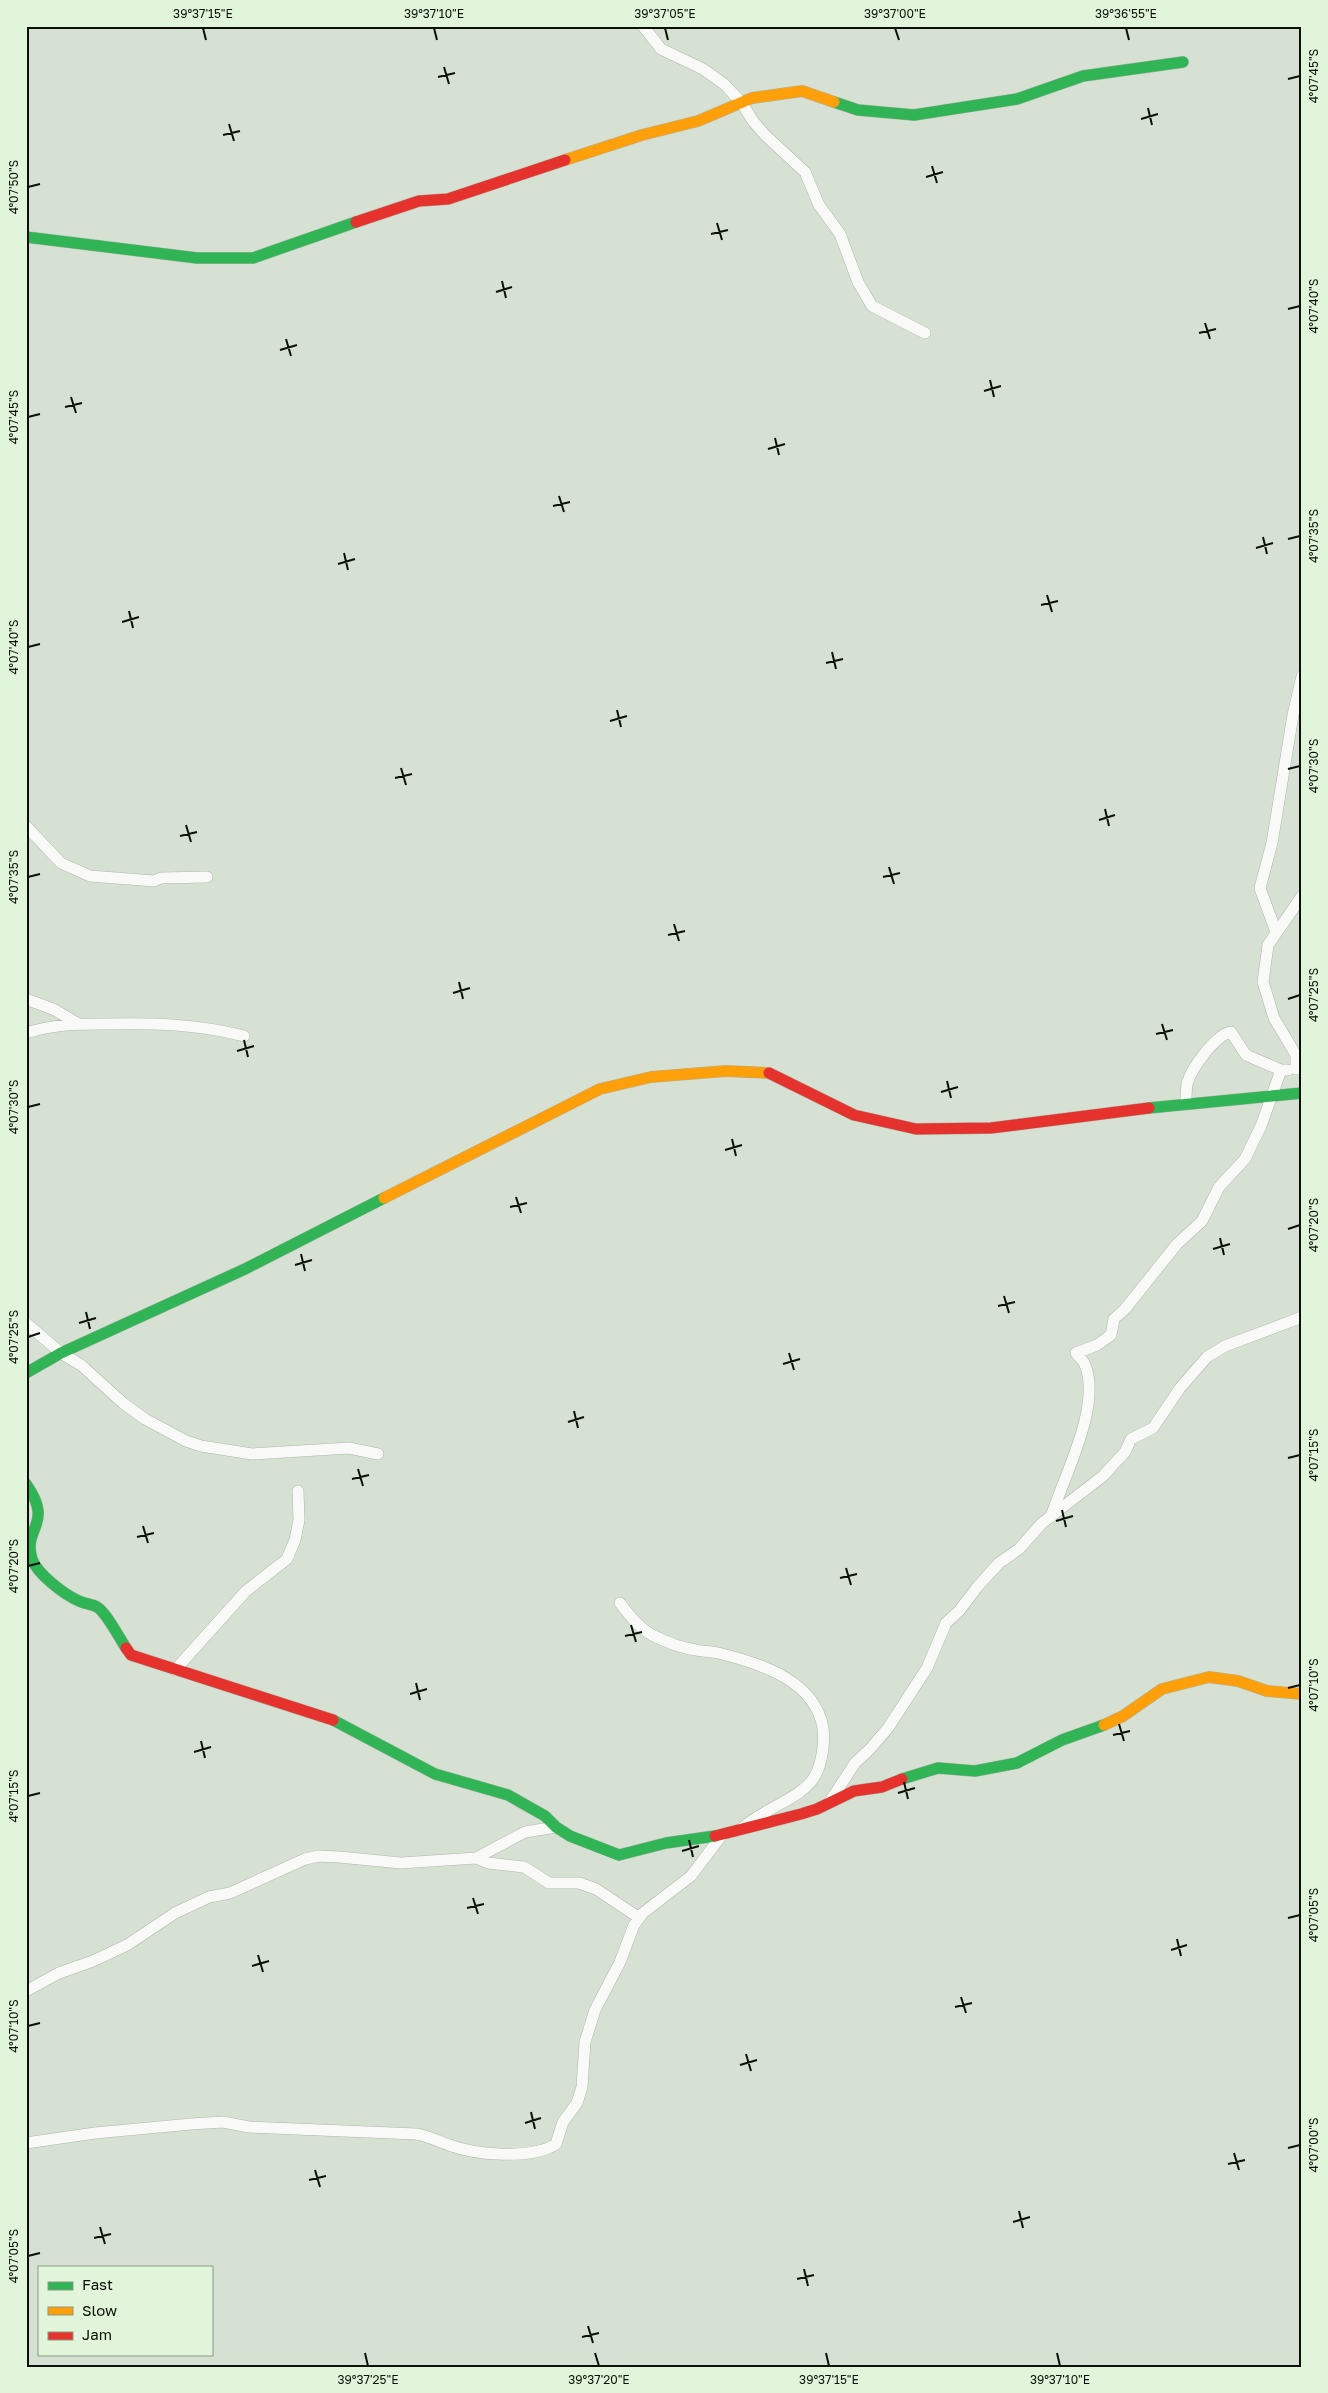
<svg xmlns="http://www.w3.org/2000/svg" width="1328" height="2393" viewBox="0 0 1328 2393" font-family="'Golos Text',sans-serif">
	<rect width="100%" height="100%" fill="#d7e1d3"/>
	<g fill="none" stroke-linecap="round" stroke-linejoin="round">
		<!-- street casing -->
		<g stroke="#adb5aa" stroke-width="12">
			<path id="street" d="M 643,26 L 661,49 L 703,69 L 724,84 L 741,102 L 753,121 L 765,135 L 805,172 L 819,205 L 840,234 L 858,282 L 872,306 L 925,333
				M 26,826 L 61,863 L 90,876 L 154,881 L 161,878 L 207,877
				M 1276,932 L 1260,888 L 1272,843 L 1293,715 L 1302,676
				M 26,999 L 53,1009 L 77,1023
				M 26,1033 C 55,1024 77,1024 106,1024 C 153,1023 198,1024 244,1036
				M 1296,1069 L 1296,1055 L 1274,1018 L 1263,982 L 1268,945 L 1302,896
				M 1186,1104 C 1186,1098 1186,1091 1187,1084 C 1191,1069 1215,1035 1231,1032 L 1246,1055 L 1281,1070 L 1288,1070
				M 26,1323 L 61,1353 L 81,1365 L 123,1403 L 145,1419 L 186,1441 L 201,1446 L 252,1454 L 349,1448 L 378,1454
				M 1051,1517 C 1063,1478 1102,1406 1085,1365 C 1084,1361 1079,1357 1076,1353 L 1097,1345 L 1111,1335 L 1114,1319 L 1125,1309 L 1177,1244 L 1202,1221 L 1219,1187 L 1245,1159 L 1261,1126 L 1281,1070
				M 620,1603 C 629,1615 639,1628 652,1635 C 666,1642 681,1648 696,1650 C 704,1652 713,1651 722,1654 C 762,1664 815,1681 823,1728 C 825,1742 822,1763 815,1776 C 803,1798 762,1809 741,1829
				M 175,1670 L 246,1591 L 287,1559 L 295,1540 L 299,1520 L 298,1491
				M 829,1803 L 855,1763 L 870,1749 L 888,1728 L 927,1668 L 946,1623 L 959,1611 L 978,1586 L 999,1563 L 1019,1549 L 1042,1523 L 1103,1476 L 1125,1452 L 1131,1439 L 1153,1428 L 1180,1388 L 1207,1357 L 1225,1346 L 1302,1317
				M 476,1858 L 488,1863 L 524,1867 L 549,1883 L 579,1883 L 596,1889 L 638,1917
				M 26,1991 L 59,1973 L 93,1961 L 127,1945 L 175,1913 L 209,1897 L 230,1893 L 305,1859 L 319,1856 L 339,1857 L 401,1863 L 476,1858 L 525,1832 L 556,1827
				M 26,2143 L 95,2133 L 191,2124 L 223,2122 L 249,2127 L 416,2134 C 429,2136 437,2141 449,2145 C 476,2155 531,2160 556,2144 L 563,2122 L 577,2103 L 582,2087 L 585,2042 L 595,2010 L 620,1962 L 634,1925 L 643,1913 L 691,1876 L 722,1835"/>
		</g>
		<!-- fast casing -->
		<g stroke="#adb5aa" stroke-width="12">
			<path id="fast" d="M 834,102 L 858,110 L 914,115 L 1017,99 L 1083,76 L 1183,62
				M 26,237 L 197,258 L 253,258 L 356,222
				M 1149,1108 L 1302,1093
				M 26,1373 L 61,1353 L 245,1269 L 384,1198
				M 26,1484 C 55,1525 22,1527 32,1559 C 37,1574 65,1595 79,1601 C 85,1604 92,1604 97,1607 C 106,1612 120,1639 126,1648
				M 333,1720 L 435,1774 L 508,1795 L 545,1816 L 556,1827 L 570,1836 L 619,1855 L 666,1843 L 715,1836
				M 902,1779 L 938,1768 L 975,1771 L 1017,1763 L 1062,1740 L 1104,1725"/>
		</g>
		<!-- slow casing -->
		<g stroke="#adb5aa" stroke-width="12">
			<path id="slow" d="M 565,160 L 642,135 L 698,121 L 752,98 L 802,91 L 834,102
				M 384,1198 L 600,1089 L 651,1077 L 726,1071 L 769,1073
				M 1104,1725 L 1123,1716 L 1162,1689 L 1209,1677 L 1238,1681 L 1267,1691 L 1302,1694"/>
		</g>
		<!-- jam casing -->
		<g stroke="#adb5aa" stroke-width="12">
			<path id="jam" d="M 356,222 L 419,201 L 448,199 L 565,160
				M 769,1073 L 854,1115 L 916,1129 L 991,1128 L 1149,1108
				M 126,1648 L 131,1655 L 333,1720
				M 715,1836 L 801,1814 L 817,1809 L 854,1791 L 882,1787 L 902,1779"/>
		</g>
		<!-- street -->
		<use href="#street" stroke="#f9faf8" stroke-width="11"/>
		<!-- fast -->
		<use href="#fast" stroke="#30b455" stroke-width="11"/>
		<!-- slow -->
		<use href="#slow" stroke="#ff9f0a" stroke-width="11"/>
		<!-- jam -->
		<use href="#jam" stroke="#e5322d" stroke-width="11"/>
	</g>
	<!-- ticks -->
	<path fill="none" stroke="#0b1108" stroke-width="2" d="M 203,28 L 206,40M 434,28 L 437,40M 665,28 L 668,40M 895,28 L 899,40M 1126,28 L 1129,40M 444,67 L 449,84M 438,77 L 455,73M 1288,79 L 1300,76M 1148,108 L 1152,125M 1141,119 L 1158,114M 229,124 L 234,141M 223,135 L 240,131M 932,166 L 937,183M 926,177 L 943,172M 28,187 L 40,184M 717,223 L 722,240M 711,234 L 728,230M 502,281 L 506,298M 496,292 L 512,287M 1288,309 L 1300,306M 1205,323 L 1210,339M 1199,333 L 1216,329M 286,339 L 291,356M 280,350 L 297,345M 990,380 L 994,397M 984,391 L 1001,386M 71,397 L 76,413M 65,407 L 82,403M 28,417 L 40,414M 775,438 L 779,455M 768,449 L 785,444M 559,496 L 564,512M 553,506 L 570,502M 1263,537 L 1267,554M 1288,539 L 1300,536M 1256,548 L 1273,543M 344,553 L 348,570M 338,564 L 355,559M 1047,595 L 1052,612M 1041,605 L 1058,601M 129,611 L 133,628M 122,622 L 139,617M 28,647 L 40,644M 832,652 L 836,669M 826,663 L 843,659M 617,710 L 621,727M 610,721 L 627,716M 401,768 L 406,785M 1288,769 L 1300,766M 395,778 L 412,774M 1105,809 L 1109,826M 1099,820 L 1115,815M 186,825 L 191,842M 180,836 L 197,832M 889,867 L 894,884M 28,877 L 40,874M 883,877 L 900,873M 674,924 L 679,941M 668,935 L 685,931M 459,982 L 463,999M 453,993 L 470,988M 1288,999 L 1300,995M 1162,1024 L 1167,1040M 1156,1034 L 1173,1030M 244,1040 L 248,1057M 237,1051 L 254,1046M 947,1081 L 951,1098M 941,1092 L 958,1087M 28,1107 L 40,1104M 732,1139 L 736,1156M 725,1150 L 742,1145M 516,1197 L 521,1213M 510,1207 L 527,1203M 1288,1229 L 1300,1225M 1220,1238 L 1224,1255M 1213,1249 L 1230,1244M 301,1254 L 305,1271M 295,1265 L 312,1260M 1004,1296 L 1009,1313M 998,1306 L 1015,1302M 86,1312 L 90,1329M 79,1323 L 96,1318M 28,1337 L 40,1333M 789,1353 L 794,1370M 783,1364 L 800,1359M 574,1411 L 578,1428M 568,1422 L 584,1417M 1288,1458 L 1300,1455M 358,1469 L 363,1486M 352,1479 L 369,1475M 1062,1510 L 1066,1527M 1056,1521 L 1073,1516M 143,1526 L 148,1543M 137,1537 L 154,1533M 28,1566 L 40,1563M 846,1568 L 851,1585M 840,1578 L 857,1574M 631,1625 L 636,1642M 625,1636 L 642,1632M 416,1683 L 420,1700M 1288,1688 L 1300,1685M 410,1694 L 427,1689M 1119,1724 L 1124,1741M 1113,1735 L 1130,1731M 201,1741 L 205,1758M 194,1752 L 211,1747M 904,1782 L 908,1799M 898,1793 L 915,1788M 28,1796 L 40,1793M 689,1840 L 693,1857M 682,1851 L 699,1846M 473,1898 L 478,1914M 467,1908 L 484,1904M 1288,1918 L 1300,1915M 1177,1939 L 1181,1956M 1171,1950 L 1187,1945M 258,1955 L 263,1972M 252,1966 L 269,1961M 961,1997 L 966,2013M 955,2007 L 972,2003M 28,2026 L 40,2023M 746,2054 L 751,2071M 740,2065 L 757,2060M 531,2112 L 535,2129M 525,2123 L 541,2118M 1288,2148 L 1300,2145M 1234,2153 L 1239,2170M 1228,2164 L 1245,2160M 315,2170 L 320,2187M 309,2180 L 326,2176M 1019,2211 L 1023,2228M 1013,2222 L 1030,2217M 100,2227 L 105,2244M 94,2238 L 111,2234M 28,2256 L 40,2253M 804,2269 L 808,2286M 797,2279 L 814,2275M 588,2326 L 593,2343M 582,2337 L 599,2333M 365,2353 L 368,2366M 595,2353 L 599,2366M 826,2353 L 829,2366M 1057,2353 L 1060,2366"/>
	<!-- border -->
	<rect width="1328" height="2393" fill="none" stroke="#e1f5da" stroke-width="55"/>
	<!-- legend -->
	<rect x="38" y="2266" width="175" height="90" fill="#e1f5da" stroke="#8b9a86"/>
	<rect x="48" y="2282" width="25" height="8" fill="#30b455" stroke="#8b9a86"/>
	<text x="82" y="2290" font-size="15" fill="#0b1108">Fast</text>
	<rect x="48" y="2307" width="25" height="8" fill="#ff9f0a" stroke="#8b9a86"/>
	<text x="82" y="2316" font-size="15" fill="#0b1108">Slow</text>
	<rect x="48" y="2332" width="25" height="8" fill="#e5322d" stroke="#8b9a86"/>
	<text x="82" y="2340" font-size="15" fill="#0b1108">Jam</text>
	<rect x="28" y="28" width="1272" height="2338" fill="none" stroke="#0b1108" stroke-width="2"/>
	<g font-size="12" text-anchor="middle" fill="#0b1108">
		<text x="203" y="18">39°37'15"E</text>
		<text x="434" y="18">39°37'10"E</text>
		<text x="665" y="18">39°37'05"E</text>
		<text x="895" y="18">39°37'00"E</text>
		<text x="1126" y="18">39°36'55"E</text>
		<text transform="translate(1314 76) rotate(-90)" y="4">4°07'45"S</text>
		<text transform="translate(14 187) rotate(-90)" y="4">4°07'50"S</text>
		<text transform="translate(1314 306) rotate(-90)" y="4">4°07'40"S</text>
		<text transform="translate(14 417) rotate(-90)" y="4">4°07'45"S</text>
		<text transform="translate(1314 536) rotate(-90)" y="4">4°07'35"S</text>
		<text transform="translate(14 647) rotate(-90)" y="4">4°07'40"S</text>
		<text transform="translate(1314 766) rotate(-90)" y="4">4°07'30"S</text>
		<text transform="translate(14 877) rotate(-90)" y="4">4°07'35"S</text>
		<text transform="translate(1314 995) rotate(-90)" y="4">4°07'25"S</text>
		<text transform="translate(14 1107) rotate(-90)" y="4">4°07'30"S</text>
		<text transform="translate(1314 1225) rotate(-90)" y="4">4°07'20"S</text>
		<text transform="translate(14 1337) rotate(-90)" y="4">4°07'25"S</text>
		<text transform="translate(1314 1455) rotate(-90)" y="4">4°07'15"S</text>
		<text transform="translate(14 1566) rotate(-90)" y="4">4°07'20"S</text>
		<text transform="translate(1314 1685) rotate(-90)" y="4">4°07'10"S</text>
		<text transform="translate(14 1796) rotate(-90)" y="4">4°07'15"S</text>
		<text transform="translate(1314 1915) rotate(-90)" y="4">4°07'05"S</text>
		<text transform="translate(14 2026) rotate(-90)" y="4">4°07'10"S</text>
		<text transform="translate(1314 2145) rotate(-90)" y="4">4°07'00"S</text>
		<text transform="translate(14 2256) rotate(-90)" y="4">4°07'05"S</text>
		<text x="368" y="2384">39°37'25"E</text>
		<text x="599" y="2384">39°37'20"E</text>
		<text x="829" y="2384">39°37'15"E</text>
		<text x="1060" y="2384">39°37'10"E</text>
	</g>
</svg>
